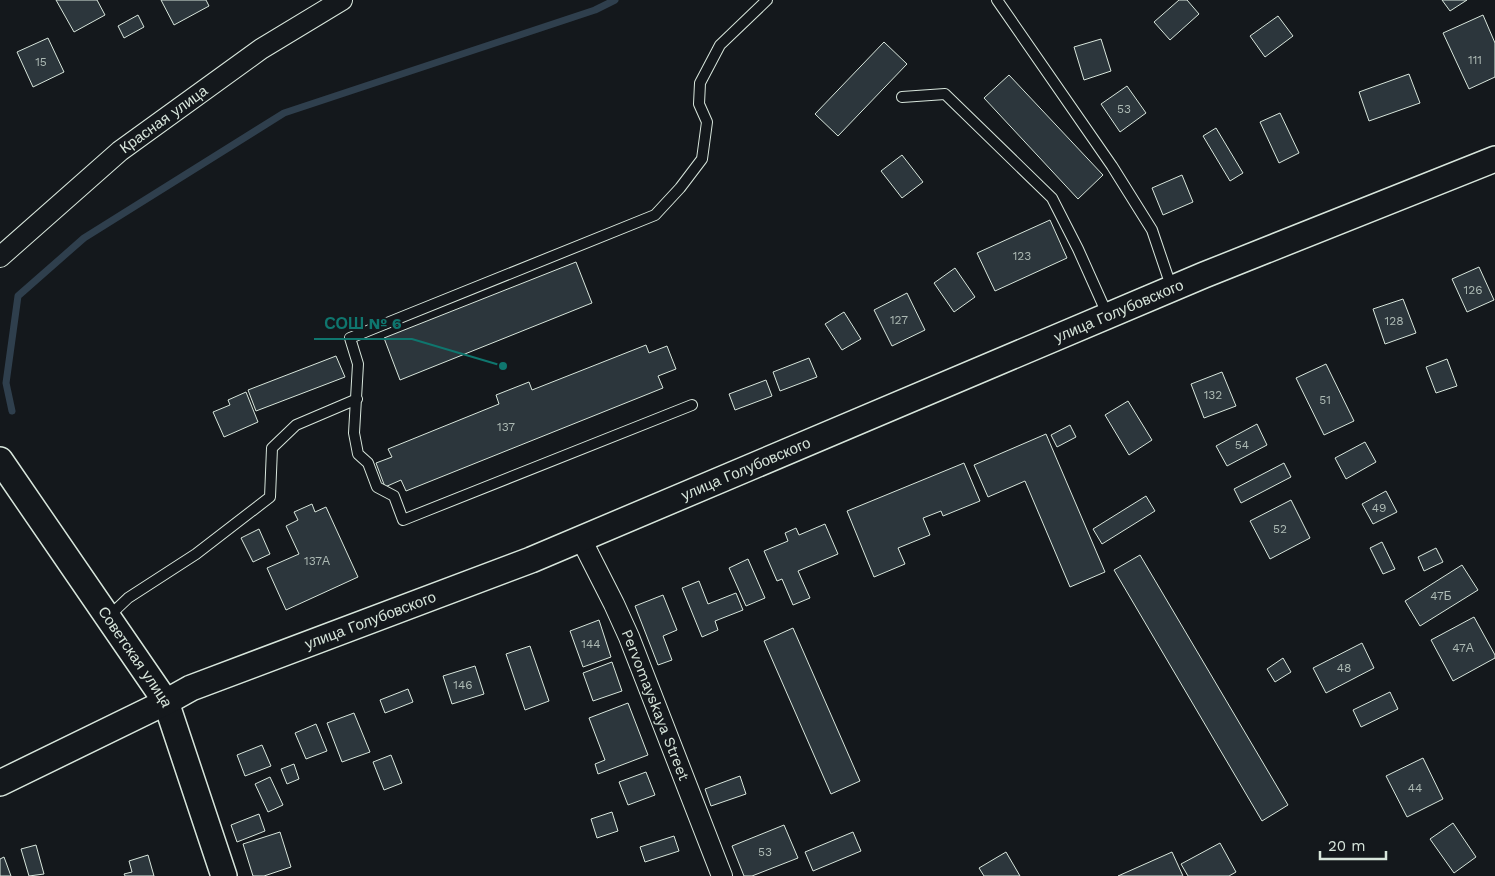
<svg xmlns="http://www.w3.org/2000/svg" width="1495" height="876" viewBox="0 0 1495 876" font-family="'Work Sans',sans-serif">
	<rect width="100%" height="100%" fill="#14181c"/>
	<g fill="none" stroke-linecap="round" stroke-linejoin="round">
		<!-- stream -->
		<path stroke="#2f3f4d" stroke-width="7" d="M 12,411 L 6,383 L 18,296 L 84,238 L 284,113 L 595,10 L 615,0"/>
	</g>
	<!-- building -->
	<path fill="#2c363c" stroke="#d8e6dc" d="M 56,0 L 97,0 L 105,15 L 74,32 Z
		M 161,0 L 206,0 L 209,6 L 174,25 Z
		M 1179,0 L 1187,0 L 1199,14 L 1170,40 L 1154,22 Z
		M 1442,0 L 1467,0 L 1450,11 Z
		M 138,15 L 144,27 L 124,38 L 118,26 Z
		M 1483,15 L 1495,43 L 1495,77 L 1469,89 L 1443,33 Z
		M 1278,16 L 1293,36 L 1265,57 L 1250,36 Z
		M 48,38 L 64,72 L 33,87 L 17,52 Z
		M 1101,39 L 1111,71 L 1084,80 L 1074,47 Z
		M 884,42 L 907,64 L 838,136 L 815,114 Z
		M 1409,74 L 1420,103 L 1369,121 L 1359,92 Z
		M 1009,75 L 1103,175 L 1078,199 L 984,98 Z
		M 1127,86 L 1146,113 L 1120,132 L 1101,104 Z
		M 1280,113 L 1299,153 L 1279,163 L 1260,122 Z
		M 1216,128 L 1243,173 L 1230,181 L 1203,136 Z
		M 902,155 L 923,182 L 902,198 L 881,171 Z
		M 1182,175 L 1193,202 L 1163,215 L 1152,188 Z
		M 1050,220 L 1067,258 L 995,291 L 977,253 Z
		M 576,262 L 592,303 L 400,380 L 384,338 Z
		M 1479,267 L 1494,300 L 1467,312 L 1452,279 Z
		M 955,268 L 975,297 L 954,312 L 934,283 Z
		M 907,293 L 925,330 L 892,346 L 874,310 Z
		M 1403,299 L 1416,333 L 1385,344 L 1373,309 Z
		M 844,312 L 861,339 L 842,350 L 825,324 Z
		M 646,345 L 649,353 L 667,346 L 676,369 L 658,376 L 663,388 L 406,491 L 401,480 L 385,487 L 376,463 L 392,457 L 388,449 L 499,404 L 496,395 L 529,382 L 532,390 Z
		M 336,356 L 345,377 L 256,411 L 248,390 Z
		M 809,358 L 817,377 L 780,391 L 773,372 Z
		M 1447,359 L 1457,386 L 1436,393 L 1426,367 Z
		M 1326,364 L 1354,421 L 1324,435 L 1296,378 Z
		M 1222,372 L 1236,406 L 1204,418 L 1191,384 Z
		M 766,380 L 772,396 L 735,410 L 729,394 Z
		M 246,392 L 258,422 L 224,437 L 213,412 L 230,405 L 228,400 Z
		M 1128,401 L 1152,440 L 1129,455 L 1105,415 Z
		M 1257,424 L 1267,445 L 1227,466 L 1216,446 Z
		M 1070,425 L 1076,437 L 1057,447 L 1051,435 Z
		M 1046,434 L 1105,572 L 1070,587 L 1025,481 L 988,497 L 974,465 Z
		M 1365,442 L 1376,462 L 1346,479 L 1335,458 Z
		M 964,463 L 980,501 L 943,516 L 941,511 L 923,518 L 930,535 L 898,548 L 905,564 L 874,577 L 847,511 Z
		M 1284,463 L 1291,477 L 1241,503 L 1234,489 Z
		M 1386,491 L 1397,512 L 1373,524 L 1362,504 Z
		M 1146,496 L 1155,511 L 1102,544 L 1093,529 Z
		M 1291,500 L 1310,538 L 1270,559 L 1250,521 Z
		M 312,504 L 315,512 L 326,507 L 358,577 L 286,610 L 267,568 L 299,554 L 286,526 L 298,520 L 294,512 Z
		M 825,524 L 838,554 L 798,571 L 810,598 L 793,605 L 782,579 L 777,581 L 764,551 L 788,541 L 785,533 L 796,528 L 799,535 Z
		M 259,529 L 270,554 L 253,562 L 241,538 Z
		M 1382,542 L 1395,569 L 1383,574 L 1370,548 Z
		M 1436,548 L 1443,562 L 1424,571 L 1418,557 Z
		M 1140,555 L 1288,805 L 1262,821 L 1114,570 Z
		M 748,559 L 765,598 L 746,606 L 729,568 Z
		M 1462,565 L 1478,590 L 1420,626 L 1405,601 Z
		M 699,581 L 708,604 L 736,593 L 743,610 L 715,621 L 718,630 L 702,637 L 682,588 Z
		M 663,595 L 677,630 L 663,636 L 672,660 L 658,665 L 635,606 Z
		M 1474,617 L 1495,655 L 1495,658 L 1453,681 L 1431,640 Z
		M 599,620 L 611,657 L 583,667 L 570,631 Z
		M 793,628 L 860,781 L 831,794 L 764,641 Z
		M 1362,643 L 1374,668 L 1326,693 L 1313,668 Z
		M 530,646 L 549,701 L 525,710 L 506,654 Z
		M 1283,658 L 1291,672 L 1275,682 L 1267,669 Z
		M 612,662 L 622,691 L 593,701 L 583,673 Z
		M 475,666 L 484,694 L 452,704 L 443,676 Z
		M 408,689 L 413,702 L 385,713 L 380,700 Z
		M 1390,692 L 1398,709 L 1361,727 L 1353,710 Z
		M 628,703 L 648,755 L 598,774 L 595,764 L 605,760 L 589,718 Z
		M 354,713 L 370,752 L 342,762 L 327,723 Z
		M 316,724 L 327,751 L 306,759 L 295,733 Z
		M 262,745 L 271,766 L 245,776 L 237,755 Z
		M 391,755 L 402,783 L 384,790 L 373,762 Z
		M 1423,758 L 1443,799 L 1407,817 L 1386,776 Z
		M 294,764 L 299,779 L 287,784 L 281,769 Z
		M 646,772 L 655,795 L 628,805 L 619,782 Z
		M 740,776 L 746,794 L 711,806 L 705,789 Z
		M 270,777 L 283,805 L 268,812 L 255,784 Z
		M 612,812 L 618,831 L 597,838 L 591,819 Z
		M 259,814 L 265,831 L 237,842 L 231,825 Z
		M 1453,823 L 1476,857 L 1454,873 L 1430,839 Z
		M 784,825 L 798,858 L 752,876 L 744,876 L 732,846 Z
		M 280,832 L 291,867 L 264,876 L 253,876 L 243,844 Z
		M 853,832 L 861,851 L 813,871 L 805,852 Z
		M 674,836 L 679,851 L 645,862 L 640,847 Z
		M 1220,843 L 1236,872 L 1229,876 L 1188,876 L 1181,864 Z
		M 36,845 L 44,874 L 29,876 L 21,849 Z
		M 1006,852 L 1020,876 L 984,876 L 979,868 Z
		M 1172,852 L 1183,876 L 1118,876 Z
		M 148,855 L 154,876 L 125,876 L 124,874 L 132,872 L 129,861 Z
		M 4,857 L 11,876 L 0,876 L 0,859 Z"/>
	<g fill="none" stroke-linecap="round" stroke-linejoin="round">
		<!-- service casing -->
		<g stroke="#d8e6dc" stroke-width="12">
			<path id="service" d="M 997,0 L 1112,166 L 1152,230 L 1172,289
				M 902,97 L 945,94 L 1052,198 L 1078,249 L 1108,316
				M 692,405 L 403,520 L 394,496 L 377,487 L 368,463 L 358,454 L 354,433 L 358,364 L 350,338 L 655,215 L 680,188 L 702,159 L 707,122 L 699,104 L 700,83 L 720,45 L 767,0
				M 108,617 L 128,598 L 196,554 L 270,497 L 272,448 L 296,425 L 357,399"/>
		</g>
		<!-- minor casing -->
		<g stroke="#d8e6dc" stroke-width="22">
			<g id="minor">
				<path id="s1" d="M 0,257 L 120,151 L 261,49 L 342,0"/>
				<path id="s2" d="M 581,539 L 614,604 L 629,637 L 722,876"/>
			</g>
		</g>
		<!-- tertiary casing -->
		<g stroke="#d8e6dc" stroke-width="28">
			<g id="tertiary">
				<path id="s3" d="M 0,460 L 166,702 L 224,876"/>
				<path id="s4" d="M 0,783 L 166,702 L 191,688 L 531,560 L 1204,275 L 1495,159"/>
			</g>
		</g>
		<!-- service -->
		<use href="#service" stroke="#14181c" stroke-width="10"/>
		<!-- minor -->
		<use href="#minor" stroke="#14181c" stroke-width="20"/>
		<!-- tertiary -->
		<use href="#tertiary" stroke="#14181c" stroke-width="25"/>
	</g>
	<g text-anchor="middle" stroke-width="4" stroke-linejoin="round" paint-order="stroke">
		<!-- number labels -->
		<g font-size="12" fill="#adbab4">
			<text x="1475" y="64">111</text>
			<text x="41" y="66">15</text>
			<text x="1124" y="113">53</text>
			<text x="1022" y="260">123</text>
			<text x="1473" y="294">126</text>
			<text x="899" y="324">127</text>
			<text x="1394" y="325">128</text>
			<text x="1213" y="399">132</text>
			<text x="1325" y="404">51</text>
			<text x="506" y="431">137</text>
			<text x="1242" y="449">54</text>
			<text x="1379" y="512">49</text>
			<text x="1280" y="533">52</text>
			<text x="317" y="565">137А</text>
			<text x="1441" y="600">47Б</text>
			<text x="591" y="648">144</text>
			<text x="1463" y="652">47А</text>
			<text x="1344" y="672">48</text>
			<text x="463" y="689">146</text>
			<text x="1415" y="792">44</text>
			<text x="765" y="856">53</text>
		</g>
		<!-- street labels -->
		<g font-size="15" fill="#d8e6dc" stroke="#14181c">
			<text dy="5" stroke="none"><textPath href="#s1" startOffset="214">Красная улица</textPath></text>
			<text dy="5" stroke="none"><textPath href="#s4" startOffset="1215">улица Голубовского</textPath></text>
			<text dy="5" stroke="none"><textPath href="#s4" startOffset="810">улица Голубовского</textPath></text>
			<text dy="5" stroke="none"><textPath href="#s4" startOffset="405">улица Голубовского</textPath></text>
			<text dy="5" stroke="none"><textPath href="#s3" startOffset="239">Советская улица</textPath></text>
			<text dy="5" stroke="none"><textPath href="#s2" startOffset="182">Pervomayskaya Street</textPath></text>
		</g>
	</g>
	<!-- callouts -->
	<path fill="none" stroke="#0f766e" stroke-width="2" d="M503 366L412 339H314"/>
	<circle fill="#0f766e" stroke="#14181c" stroke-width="2" cx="503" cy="366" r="5"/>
	<g font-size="16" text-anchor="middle" font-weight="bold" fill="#0f766e" stroke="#14181c" stroke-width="4" stroke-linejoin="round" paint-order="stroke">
		<text x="363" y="329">СОШ № 6</text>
	</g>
	<!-- scale -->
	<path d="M1320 851v8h66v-8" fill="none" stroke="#d8e6dc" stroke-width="2.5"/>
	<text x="1328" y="851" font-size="15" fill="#d8e6dc" stroke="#14181c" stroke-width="4" paint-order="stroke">20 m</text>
</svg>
